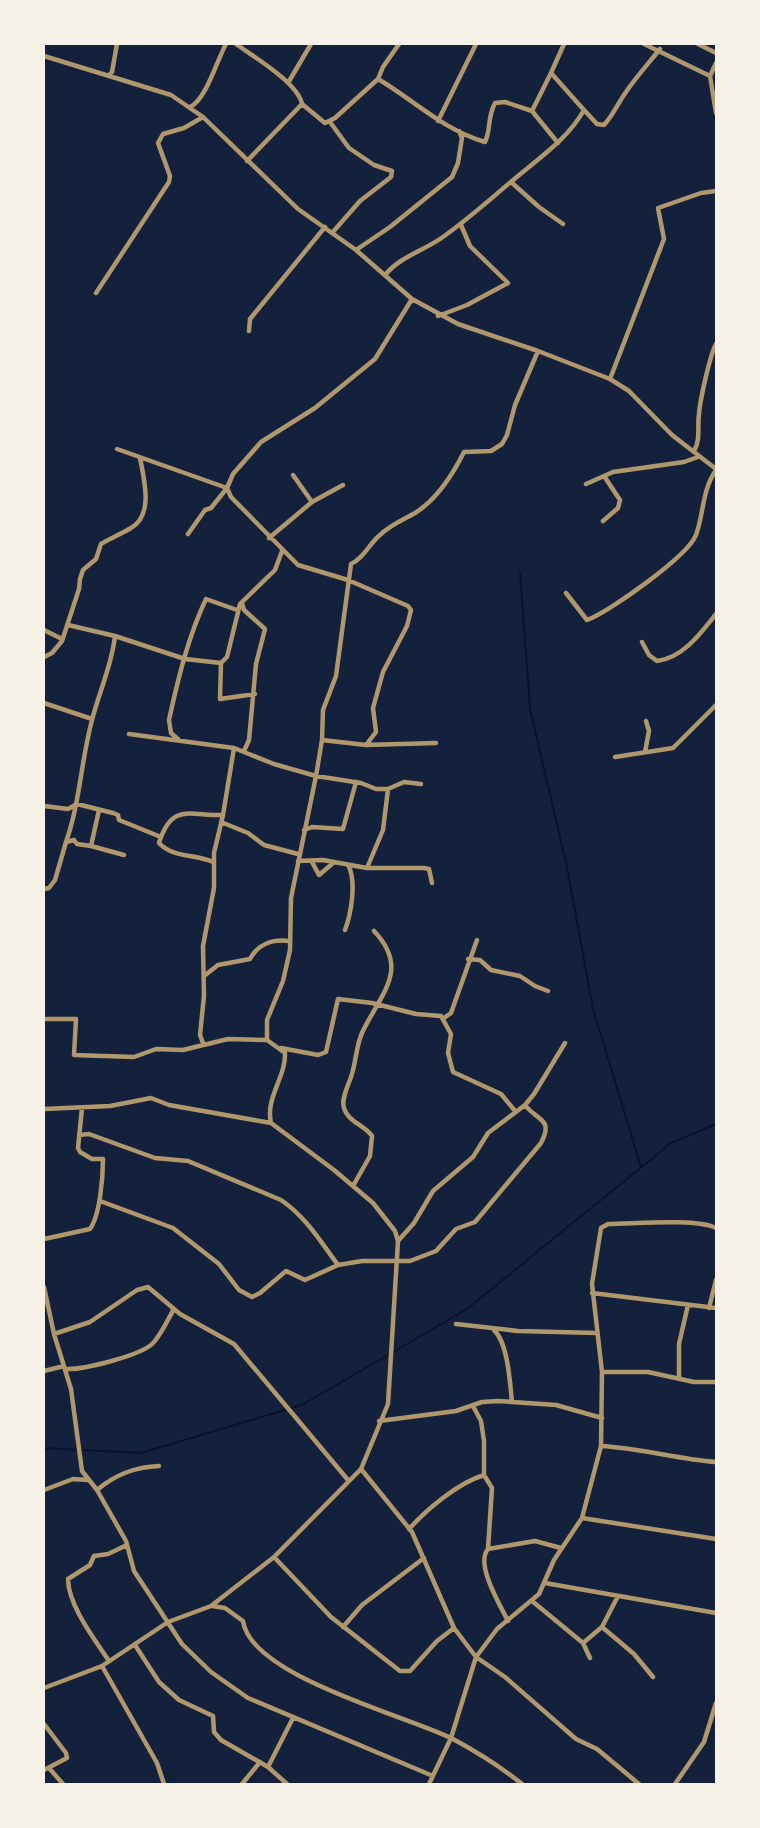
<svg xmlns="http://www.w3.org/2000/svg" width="760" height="1828" viewBox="0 0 760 1828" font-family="Cabin,sans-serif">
	<rect width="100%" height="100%" fill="#14213d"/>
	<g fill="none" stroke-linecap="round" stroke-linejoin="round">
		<!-- stream -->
		<path stroke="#0b132b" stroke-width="2" d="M 520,572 L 530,709 L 567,867 L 593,1009 L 641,1167
			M 44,1448 L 141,1453 L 302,1405 L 467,1309 L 671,1143 L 716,1124"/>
		<!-- minor -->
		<path stroke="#b1986c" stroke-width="4.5" d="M 236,44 C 254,57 298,83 302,104
			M 564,44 L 551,73 L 584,110
			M 644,44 L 710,76
			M 698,44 L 716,53
			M 44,56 L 171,95 L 203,117 L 298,209 L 356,250 L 412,299 L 458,324 L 538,351 L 610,379 L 629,391 L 672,435 L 716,469
			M 716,63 L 710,76 L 716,113
			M 109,75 L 112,72 L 117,44
			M 378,79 C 414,100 443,130 485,142 C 491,130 487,118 495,103 L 505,102 L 532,111 L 551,73
			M 288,83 L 311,44
			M 190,107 C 206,100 217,60 226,44
			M 532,111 L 558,143
			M 438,121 L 476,44
			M 330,122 L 349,148 L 374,165 L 392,171 L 391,177 L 360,201 L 332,233
			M 247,161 L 302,104 L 325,123 L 335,118 L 378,79 L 383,67 L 399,44
			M 511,182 L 539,207 L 563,224
			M 356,250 L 390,227 L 452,177 L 458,163 L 462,138 L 459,131
			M 386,274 C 399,258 422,251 440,239 C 466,221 488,201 512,181 C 539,158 567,140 584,110 L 597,124 L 604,125 C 614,114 618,103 626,92 C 636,77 648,64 660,49
			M 96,293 L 169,182 L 170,176 L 158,143 L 163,134 L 184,128 L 203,117
			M 438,316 L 467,305 L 508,283 L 470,246 L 461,225
			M 249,331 L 250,319 L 325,227
			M 610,379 L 664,239 L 658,208 L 701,193 L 716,191
			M 117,449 L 227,488 L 231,497 L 298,565 L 348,580 L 408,606 L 411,610 L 407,626 L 383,672 L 373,708 L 376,732 L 366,745
			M 694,451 C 701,439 697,427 699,414 C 700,400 710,355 716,344
			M 586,484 L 613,472 L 684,462 L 698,457
			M 312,502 L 343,485
			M 603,521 L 618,508 L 620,500 L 604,476
			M 188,534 L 205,510 L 211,508 L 227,488 L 233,474 L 261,442 L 315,408 L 375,359 L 412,299
			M 269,538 L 312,502 L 293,475
			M 566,593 L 587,620 C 609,612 688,556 696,535 C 704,513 702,490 716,470
			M 242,603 L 244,610 L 265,629 L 256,664 L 249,740 L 244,751
			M 68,625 L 115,636 L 185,659 L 221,663
			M 44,630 L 62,639
			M 642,642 L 649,655 L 657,661 C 683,658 701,633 716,614
			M 44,657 L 52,653 L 62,641 L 79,589 L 80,579 L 83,570 L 96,559 L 101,544 C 111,538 121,534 131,528 C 154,515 144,479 140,458
			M 255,694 L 220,699 L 221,663 L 227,657 L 240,604 L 275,570 L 282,551
			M 44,703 L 92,719
			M 129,734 L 234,748 L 274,764 L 316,776 L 361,783 L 376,789 L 388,789 L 404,782 L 421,784
			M 178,739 L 171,733 L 169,720 C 178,679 188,637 206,599 L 237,610
			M 322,740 L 366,745 L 436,743
			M 645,752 L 649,731 L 646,721
			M 615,757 L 673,748 L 716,705
			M 44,806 L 68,809 L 77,804 L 113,813 L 118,815 L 119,820 L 161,837
			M 221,822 L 248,833 L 264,845 L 298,854
			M 304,830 L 312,827 L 343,829 L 356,782
			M 66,842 C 80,802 81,761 92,720 C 99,692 112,665 115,636
			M 91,846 L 124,855
			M 298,861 L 323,860 L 367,868 L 424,868 L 429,869 L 432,883
			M 213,862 C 195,854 173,858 159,843 C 172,802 190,816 223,815 L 234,748
			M 312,862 L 319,875 L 332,864
			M 367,868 L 383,830 L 388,789
			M 44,889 L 49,888 L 55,880 L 66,842 L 74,840 L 77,844 L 91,846 L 99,810
			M 345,930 C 351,914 357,881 348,865
			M 468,959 L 480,960 L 491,970 L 520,976 L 535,986 L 548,991
			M 204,976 L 218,965 L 250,959 C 258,944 273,939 289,941
			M 444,1018 L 451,1013 L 477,940
			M 44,1019 L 76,1019 L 74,1055 L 134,1057 L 156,1049 L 183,1050 L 228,1039 L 267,1040
			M 203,1043 L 200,1035 L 204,996 L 203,946 L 214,888 L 214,853 L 223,815
			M 281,1048 L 318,1055 L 326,1052 L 338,999 L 372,1003 L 416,1014 L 441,1016 L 451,1034 L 448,1053 L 453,1072 L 501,1094 L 516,1112
			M 44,1109 L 110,1106 L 151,1098 L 169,1105 L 271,1123 L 334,1170 L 373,1203 L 395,1231 L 398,1241 L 388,1404 L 361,1469 L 274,1557 L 211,1606 L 168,1622 L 102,1666 L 44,1688
			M 271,1123 C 265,1098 286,1077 285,1053 L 267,1040 L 267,1020 L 283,981 L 290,950 L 291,898 L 316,776 L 322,740 L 323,710 L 336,676 L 351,564 C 365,557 368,545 380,535 C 390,525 403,520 415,513 C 436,500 453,474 464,452 L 491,451 L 502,444 L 507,435 L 515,405 L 538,351
			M 79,1135 L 89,1134 L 155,1158 L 188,1161 L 281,1200 C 306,1217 320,1241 338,1265
			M 353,1186 L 370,1156 L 372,1136 C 365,1125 348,1122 344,1108 C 341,1099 348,1086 351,1077 C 356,1063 356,1046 362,1033 C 380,994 411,970 374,931
			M 100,1201 L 173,1228 L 219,1264 L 239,1290 L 252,1297 L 260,1293 L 286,1271 L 305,1280 L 338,1265 L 362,1261 L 410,1261 L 436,1251 L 456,1229 L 475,1222 L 541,1143 C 554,1118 537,1121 525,1105
			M 44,1239 L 90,1229 C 100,1215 103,1177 103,1159 L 92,1159 L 80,1152 L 78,1148 L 82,1108
			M 398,1241 L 414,1223 L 433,1191 L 473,1157 L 488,1133 L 525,1105 L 534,1094 L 565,1043
			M 44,1287 L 54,1334 L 71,1389 L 82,1471 L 97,1490 L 126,1541 L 134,1571 L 182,1644 L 211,1672 L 248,1698 L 433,1776
			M 592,1293 L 716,1308
			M 709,1308 L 716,1280
			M 456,1324 L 518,1331 L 597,1333
			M 494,1330 C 508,1343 510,1383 512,1402
			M 54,1334 L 90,1322 L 137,1290 L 148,1287 L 180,1314 L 234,1344 L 348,1480
			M 65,1369 C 83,1370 144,1355 154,1342 C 162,1333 168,1319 174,1309
			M 44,1371 L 64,1366
			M 602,1372 L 648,1372 L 694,1382 L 716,1382
			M 679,1379 L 679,1344 L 688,1305
			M 473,1406 L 481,1421 L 484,1441 L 484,1475 L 492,1488 L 488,1549
			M 379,1421 L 456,1411 L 482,1402 L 498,1401 L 556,1405 L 602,1418
			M 601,1446 C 640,1448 677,1459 716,1462
			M 361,1469 L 412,1532 L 454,1628 L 476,1657 L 505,1677 L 576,1739 L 597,1749 L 639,1784
			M 44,1490 L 73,1479 L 87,1480
			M 97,1490 C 116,1474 135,1467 159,1466
			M 582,1518 L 716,1539
			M 409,1529 C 427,1509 458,1483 484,1475
			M 274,1557 L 331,1617 L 400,1671 L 410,1671 L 437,1641 L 454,1628
			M 545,1583 L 716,1613
			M 532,1601 L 583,1643 L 590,1658
			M 212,1606 L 225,1608 L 243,1621 C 251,1677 408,1716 453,1739 C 477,1752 501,1767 522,1784
			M 508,1621 C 500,1605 475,1564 488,1549 L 535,1541 L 561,1548
			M 343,1627 L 362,1605 L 424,1558
			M 602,1627 L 634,1654 L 653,1677
			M 583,1643 L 602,1627 L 618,1596
			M 135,1645 L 159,1682 L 179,1700 L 213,1716 L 214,1732 L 221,1740 L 268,1767 L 287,1784
			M 109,1661 C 95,1640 68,1605 68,1579 L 90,1565 L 94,1556 L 108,1554 L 127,1545
			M 102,1666 L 157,1763 L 164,1784
			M 44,1724 L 66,1753 L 67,1758 L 44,1770
			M 268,1767 L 293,1718
			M 49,1768 L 63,1784
			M 242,1784 L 260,1762
			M 429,1784 L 451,1738 L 476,1657 L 497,1629 L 539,1594 L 554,1560 L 582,1518 L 601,1446 L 602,1372 L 592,1284 L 601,1228 L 608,1224 C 634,1224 695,1218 716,1228
			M 675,1784 L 704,1742 L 716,1703"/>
	</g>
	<!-- border -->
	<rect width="760" height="1828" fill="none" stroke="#f6f1e7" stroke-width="90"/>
</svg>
